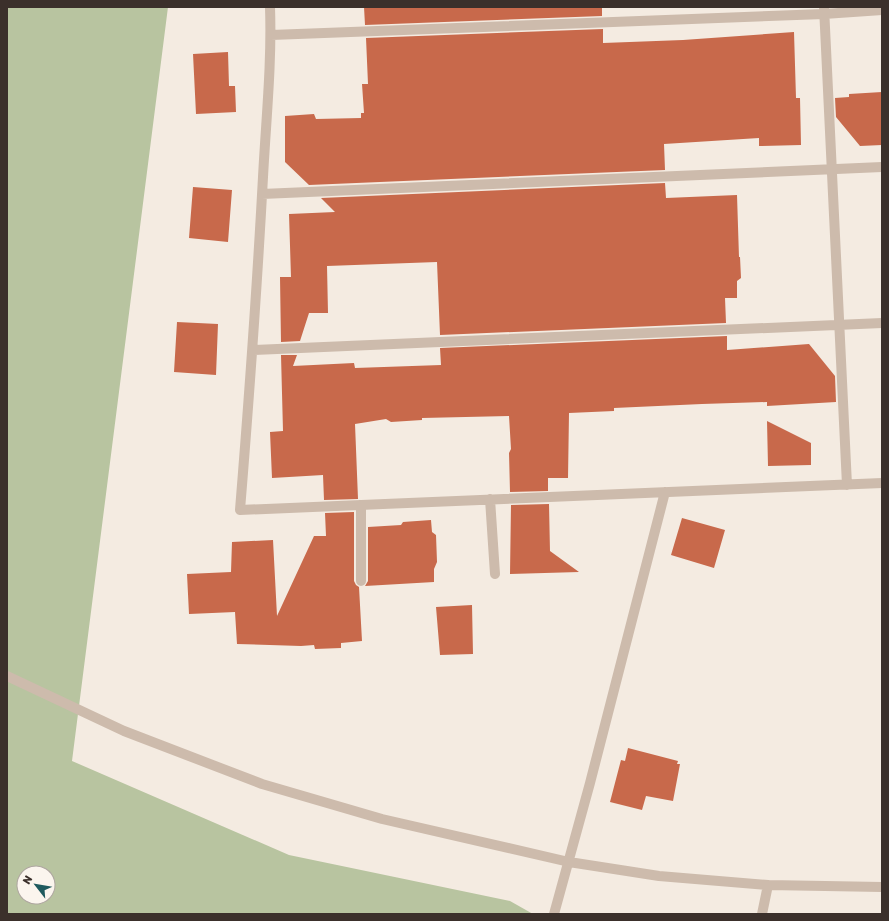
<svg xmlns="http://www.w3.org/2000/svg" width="889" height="921" viewBox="0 0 889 921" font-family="Rubik,sans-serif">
	<rect width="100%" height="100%" fill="#f4ebe1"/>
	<!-- green -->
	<path fill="#b8c4a0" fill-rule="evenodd" d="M 7,7 L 168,7 L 72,761 L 289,855 L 510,901 L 533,914 L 7,914 ZM 24,873 L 48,873 L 48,897 L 24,897 Z"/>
	<!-- building -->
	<path fill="#c8694b" d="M 364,7 L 602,7 L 602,16 L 365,25 Z
		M 603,29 L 603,43 L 683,40 L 794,32 L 796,98 L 800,98 L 801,145 L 759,146 L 759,138 L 664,144 L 665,170 L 309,185 L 285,162 L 285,116 L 314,114 L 316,119 L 361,118 L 361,113 L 364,113 L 362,84 L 368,84 L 366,38 Z
		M 228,52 L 229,86 L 235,86 L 236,112 L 196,114 L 193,54 Z
		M 882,92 L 882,145 L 860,146 L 836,117 L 835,98 L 849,97 L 849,94 Z
		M 665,183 L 666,198 L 737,195 L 739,257 L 740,257 L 741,278 L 737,281 L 737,298 L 725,298 L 726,323 L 440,335 L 437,262 L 327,266 L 328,313 L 309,313 L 300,341 L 281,342 L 280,277 L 291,277 L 289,214 L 335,212 L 321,198 Z
		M 193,187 L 232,190 L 228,242 L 189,238 Z
		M 177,322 L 218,324 L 216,375 L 174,372 Z
		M 727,336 L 727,350 L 809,344 L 835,376 L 836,402 L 767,406 L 767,402 L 702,404 L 614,408 L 614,411 L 569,413 L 568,478 L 548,478 L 548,491 L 510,492 L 509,453 L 511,449 L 509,416 L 422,418 L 422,420 L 391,422 L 386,419 L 355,424 L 358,499 L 324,500 L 323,475 L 272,478 L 270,432 L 283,431 L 281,355 L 297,355 L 293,366 L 354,363 L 355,368 L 441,365 L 440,348 Z
		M 767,421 L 811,443 L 811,465 L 768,466 Z
		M 549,504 L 550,551 L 579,572 L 510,574 L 511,505 Z
		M 354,512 L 354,581 L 356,585 L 359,587 L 362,641 L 341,643 L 341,648 L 315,649 L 314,645 L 301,646 L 237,644 L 235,612 L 189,614 L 187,574 L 231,572 L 232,542 L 273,540 L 277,616 L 314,536 L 326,536 L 325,513 Z
		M 682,518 L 725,530 L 714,568 L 671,555 Z
		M 431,520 L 432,532 L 436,535 L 437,562 L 434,569 L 434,582 L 365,586 L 368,581 L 368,527 L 401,525 L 403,522 Z
		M 472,605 L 473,654 L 440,655 L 436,607 Z
		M 628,748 L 678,761 L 677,764 L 680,764 L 673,801 L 646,796 L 642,810 L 610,802 L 621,760 L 625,761 Z"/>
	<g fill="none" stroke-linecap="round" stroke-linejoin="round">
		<!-- minor -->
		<path stroke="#cdbbac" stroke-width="10" d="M 270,7 C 272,63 266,120 263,177 C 257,288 249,399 240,510 L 882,483
			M 824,7 L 847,485
			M 271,35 L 824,14 L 882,10
			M 262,194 L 882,167
			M 253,350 L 882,323
			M 490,499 L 495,574
			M 361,505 L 361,581
			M 7,676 L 124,731 L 262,784 L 382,819 L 569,862 L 659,876 L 768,885 L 882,887
			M 554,914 L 590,783 L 665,492
			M 762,914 L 768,885"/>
	</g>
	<!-- border -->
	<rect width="889" height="921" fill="none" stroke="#3b302b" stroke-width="16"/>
	<!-- north arrow -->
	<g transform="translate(36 885) rotate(301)"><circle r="19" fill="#fbf5ee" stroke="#aea6a0"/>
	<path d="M0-3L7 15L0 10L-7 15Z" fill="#1f5a5e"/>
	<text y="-6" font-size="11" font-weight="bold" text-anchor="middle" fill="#3b302b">N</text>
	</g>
</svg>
